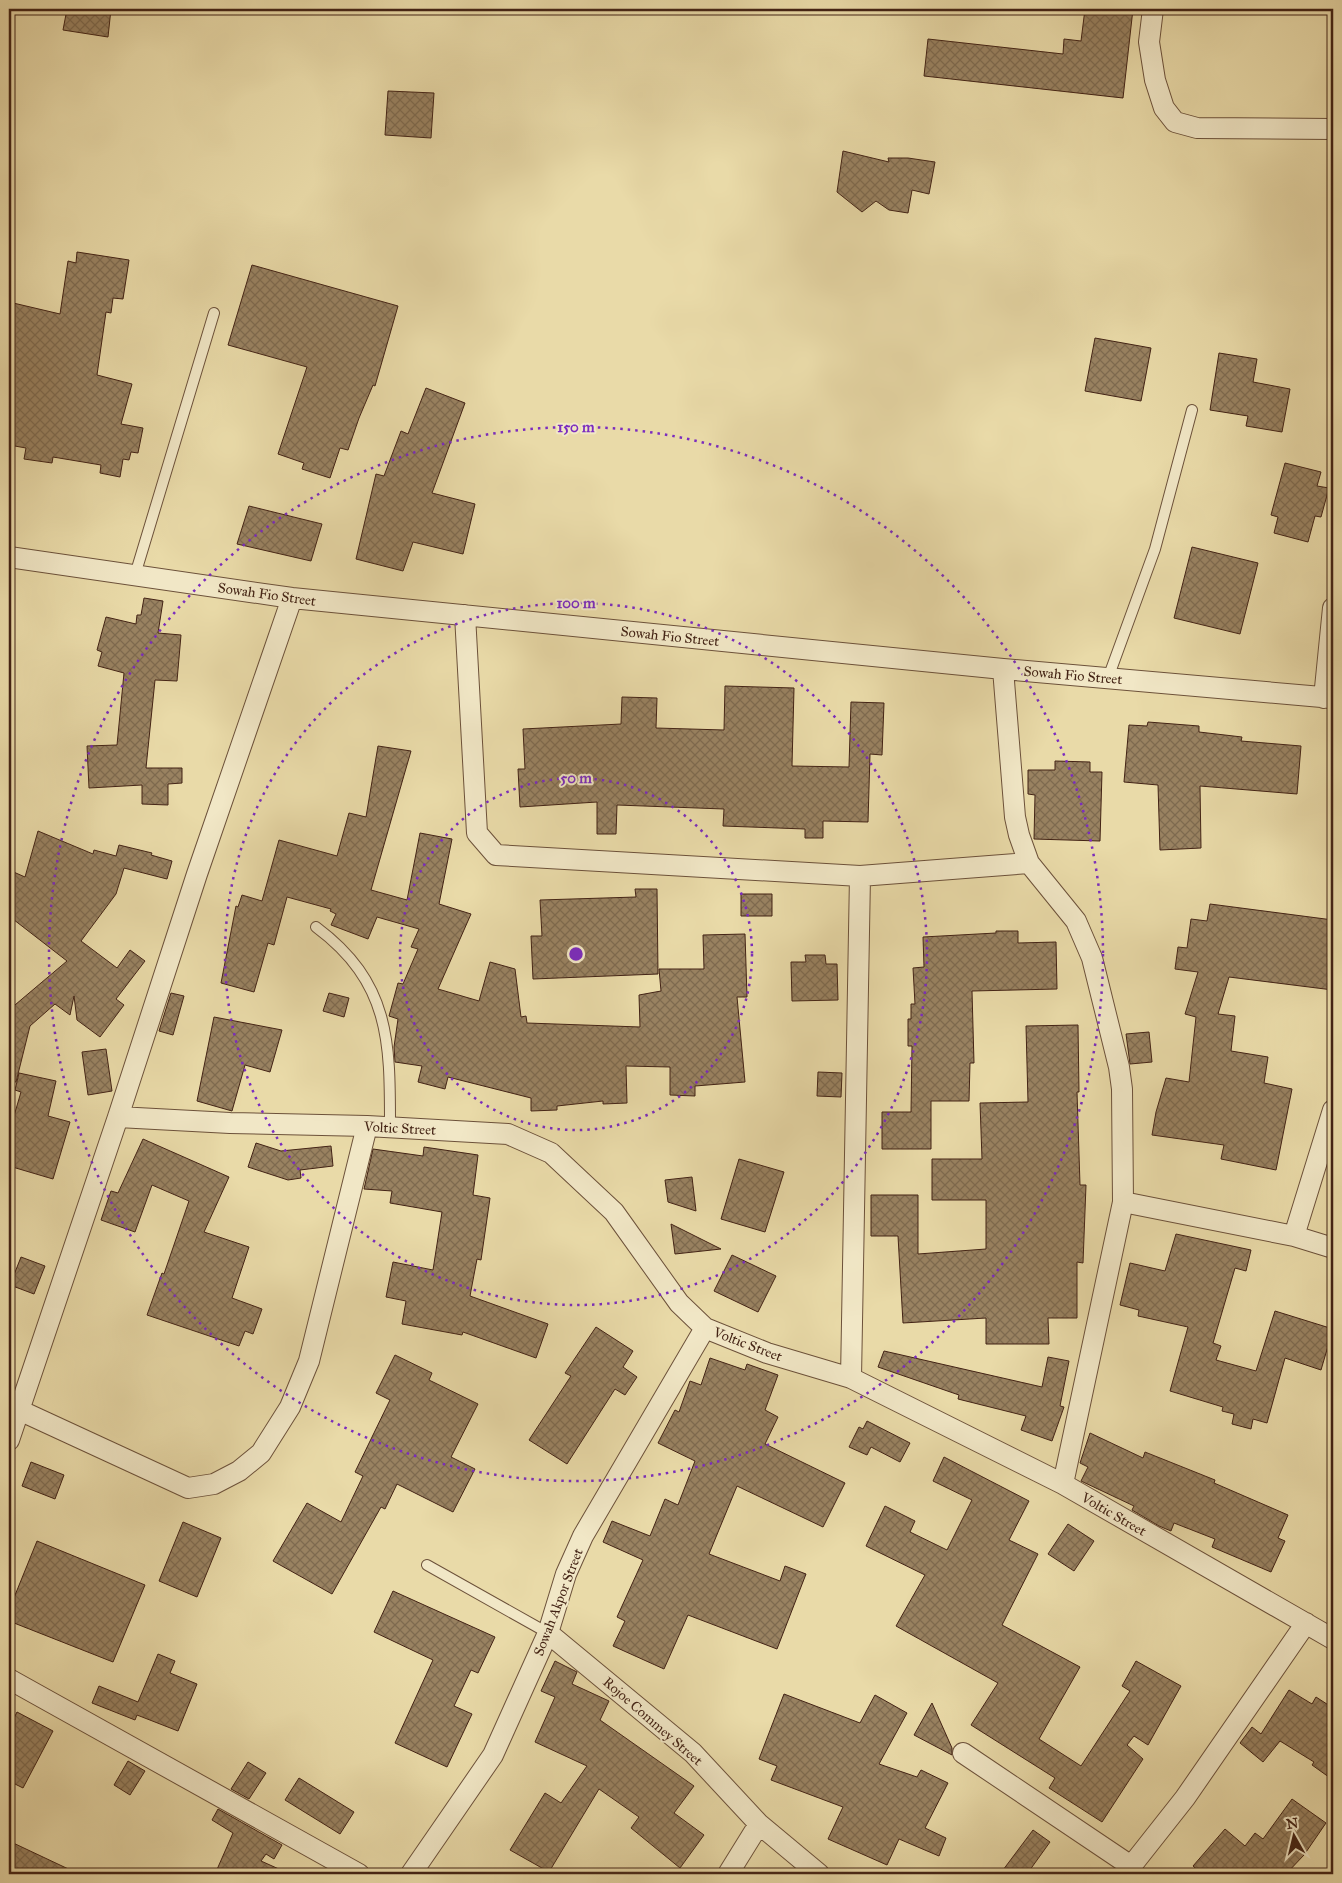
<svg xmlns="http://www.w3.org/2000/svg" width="1342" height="1883" viewBox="0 0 1342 1883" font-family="'IM FELL Great Primer',serif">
	<defs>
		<pattern id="building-cross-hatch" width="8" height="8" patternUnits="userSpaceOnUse" patternTransform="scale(1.25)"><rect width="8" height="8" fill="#998261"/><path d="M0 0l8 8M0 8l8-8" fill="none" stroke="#7e6a4f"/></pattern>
	</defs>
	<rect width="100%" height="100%" fill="#e9daa8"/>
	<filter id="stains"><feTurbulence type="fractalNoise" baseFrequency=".004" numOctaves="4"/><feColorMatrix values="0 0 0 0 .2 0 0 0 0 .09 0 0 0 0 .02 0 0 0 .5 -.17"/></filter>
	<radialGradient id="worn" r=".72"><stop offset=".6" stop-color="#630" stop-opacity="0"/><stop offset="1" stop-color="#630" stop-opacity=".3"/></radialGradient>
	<!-- building -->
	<path fill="url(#building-cross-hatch)" stroke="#432315" d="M 67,9 L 111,9 L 108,37 L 63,30 Z
		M 1085,9 L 1133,9 L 1123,98 L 924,76 L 928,39 L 1063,54 L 1064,39 L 1081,41 Z
		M 388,91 L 434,93 L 431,138 L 385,135 Z
		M 843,151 L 889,162 L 888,158 L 908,158 L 935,162 L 929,194 L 912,190 L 908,213 L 889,210 L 876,201 L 862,212 L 837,192 Z
		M 77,252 L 129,260 L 123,299 L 113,298 L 111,313 L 106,312 L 97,375 L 132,384 L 121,424 L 143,428 L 138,453 L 131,452 L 129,460 L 123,459 L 120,477 L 100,473 L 101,465 L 53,457 L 52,463 L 24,459 L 26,448 L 9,445 L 9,302 L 60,314 L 68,261 L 76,263 Z
		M 252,265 L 398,306 L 375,386 L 373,385 L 359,418 L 348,450 L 340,448 L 330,478 L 302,469 L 304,463 L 278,454 L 307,367 L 228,345 Z
		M 1095,338 L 1151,348 L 1141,401 L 1085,391 Z
		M 1219,353 L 1257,359 L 1253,382 L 1290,389 L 1282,432 L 1246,426 L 1248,416 L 1210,410 Z
		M 426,388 L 465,403 L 432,493 L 475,504 L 463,554 L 413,542 L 403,571 L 356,559 L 376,474 L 384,476 L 401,431 L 408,434 Z
		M 1285,463 L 1321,472 L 1317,486 L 1329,488 L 1321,517 L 1315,516 L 1308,542 L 1274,533 L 1278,517 L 1271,515 Z
		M 249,506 L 322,524 L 311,561 L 237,544 Z
		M 1192,547 L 1258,563 L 1240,634 L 1174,618 Z
		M 144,598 L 163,601 L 158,633 L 181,635 L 177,681 L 155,680 L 146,768 L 182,768 L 182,783 L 168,784 L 168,805 L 142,804 L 142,785 L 89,788 L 87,746 L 117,745 L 124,673 L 98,666 L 102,652 L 97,650 L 106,617 L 136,624 L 137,615 L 141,615 Z
		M 725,686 L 794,688 L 792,766 L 849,767 L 851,702 L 884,703 L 882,755 L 870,754 L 868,822 L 823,821 L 823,838 L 805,838 L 805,829 L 723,826 L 724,809 L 617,805 L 616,834 L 597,834 L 597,802 L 520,807 L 518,769 L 525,769 L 523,729 L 621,724 L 622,697 L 657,698 L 656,728 L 724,730 Z
		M 1148,722 L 1199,726 L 1199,732 L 1242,737 L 1241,741 L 1301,746 L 1297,794 L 1200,786 L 1201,848 L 1160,850 L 1158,785 L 1124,782 L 1129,725 L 1147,726 Z
		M 378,746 L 411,751 L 371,890 L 407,900 L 420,833 L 452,839 L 439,904 L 471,914 L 438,989 L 479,1001 L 490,962 L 515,969 L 521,1017 L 526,1016 L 527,1023 L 640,1027 L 639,995 L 661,991 L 659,969 L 704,969 L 703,935 L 745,934 L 747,997 L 737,997 L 745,1082 L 695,1086 L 695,1096 L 670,1095 L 670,1067 L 626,1066 L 627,1103 L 603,1104 L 603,1101 L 557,1106 L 557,1110 L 531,1111 L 531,1098 L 448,1077 L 445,1089 L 418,1082 L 422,1066 L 395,1062 L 394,1047 L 398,1019 L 389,1016 L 398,983 L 403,984 L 418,949 L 411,947 L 419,929 L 377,917 L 368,939 L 331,925 L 336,914 L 330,911 L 331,909 L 287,897 L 274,945 L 268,943 L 254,992 L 221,983 L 236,906 L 238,907 L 242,895 L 262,901 L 279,840 L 337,856 L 349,813 L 366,817 Z
		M 1055,761 L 1090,762 L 1090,772 L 1102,772 L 1100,841 L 1034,839 L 1035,795 L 1028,794 L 1028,770 L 1055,770 Z
		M 38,831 L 93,854 L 94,850 L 116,856 L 119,845 L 152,853 L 151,855 L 172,861 L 167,879 L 124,868 L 116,894 L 81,941 L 117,968 L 130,950 L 145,961 L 116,999 L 124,1005 L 100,1037 L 77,1020 L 74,996 L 70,1015 L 55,1004 L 30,1026 L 16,1082 L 9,1081 L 9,1010 L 67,961 L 9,916 L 9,870 L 25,877 Z
		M 635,889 L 657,889 L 658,974 L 533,979 L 531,936 L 542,936 L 540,900 L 636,897 Z
		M 741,894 L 772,894 L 772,916 L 741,916 Z
		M 1210,904 L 1333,920 L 1333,990 L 1229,977 L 1218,1014 L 1235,1016 L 1231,1051 L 1268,1057 L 1264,1083 L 1292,1089 L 1276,1170 L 1221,1159 L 1224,1145 L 1152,1135 L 1156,1112 L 1166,1078 L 1189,1082 L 1196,1017 L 1185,1014 L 1198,972 L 1175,969 L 1178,947 L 1187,948 L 1191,919 L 1207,921 Z
		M 996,931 L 1018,931 L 1018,943 L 1056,942 L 1057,989 L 972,991 L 974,1063 L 970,1063 L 969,1101 L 931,1101 L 931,1149 L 882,1149 L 882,1112 L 911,1112 L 912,1046 L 908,1046 L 908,1019 L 911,1019 L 911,1004 L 915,1004 L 913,968 L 924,967 L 923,937 L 996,933 Z
		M 805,955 L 825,955 L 826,964 L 837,964 L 838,1000 L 792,1001 L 791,962 L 806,962 Z
		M 171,993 L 184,996 L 173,1035 L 159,1031 Z
		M 329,993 L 349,998 L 344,1017 L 323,1011 Z
		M 214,1017 L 282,1030 L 270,1072 L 245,1065 L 232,1111 L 197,1101 Z
		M 1078,1025 L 1079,1092 L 1077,1092 L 1080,1185 L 1086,1185 L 1083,1263 L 1077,1262 L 1077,1318 L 1048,1318 L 1049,1344 L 986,1344 L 986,1318 L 903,1323 L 898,1236 L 871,1236 L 871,1195 L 918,1195 L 918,1254 L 986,1249 L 986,1200 L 932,1200 L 932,1159 L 982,1159 L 980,1103 L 1028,1102 L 1026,1026 Z
		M 1149,1032 L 1152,1062 L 1130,1064 L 1126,1034 Z
		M 106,1049 L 112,1091 L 88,1095 L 82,1052 Z
		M 818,1072 L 842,1073 L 841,1097 L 817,1096 Z
		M 19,1073 L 56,1081 L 48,1116 L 70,1122 L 53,1179 L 9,1166 L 9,1133 L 21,1092 L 15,1090 Z
		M 143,1139 L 229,1177 L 204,1232 L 249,1247 L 232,1298 L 262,1309 L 253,1334 L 245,1331 L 239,1346 L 147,1315 L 162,1273 L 164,1274 L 189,1201 L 152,1185 L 135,1232 L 101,1220 L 111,1191 L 118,1193 Z
		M 256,1143 L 281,1151 L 331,1146 L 333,1166 L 300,1170 L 301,1178 L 288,1180 L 248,1167 Z
		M 424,1147 L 478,1155 L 473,1195 L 490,1198 L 481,1260 L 477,1259 L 470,1296 L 548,1324 L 536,1358 L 463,1332 L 462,1335 L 402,1324 L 406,1301 L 386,1297 L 393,1262 L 433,1270 L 442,1212 L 390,1203 L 392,1191 L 364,1189 L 373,1149 L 423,1156 Z
		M 739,1159 L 784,1172 L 765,1232 L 721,1219 Z
		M 692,1177 L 696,1211 L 668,1202 L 665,1180 Z
		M 671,1224 L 721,1249 L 675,1254 Z
		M 1176,1234 L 1251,1250 L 1246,1271 L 1235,1268 L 1213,1343 L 1221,1346 L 1216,1360 L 1256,1371 L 1275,1311 L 1333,1329 L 1321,1370 L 1285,1358 L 1267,1423 L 1253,1419 L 1251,1429 L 1232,1424 L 1234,1414 L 1222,1411 L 1223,1407 L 1170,1391 L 1188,1327 L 1138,1316 L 1139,1310 L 1120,1305 L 1130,1263 L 1165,1271 Z
		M 732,1255 L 776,1276 L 758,1312 L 714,1291 Z
		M 21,1257 L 45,1266 L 34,1294 L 10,1285 Z
		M 596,1327 L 633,1351 L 623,1367 L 637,1377 L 625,1395 L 615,1389 L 567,1464 L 529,1440 L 571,1376 L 565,1373 Z
		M 884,1351 L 1042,1387 L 1048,1357 L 1069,1361 L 1060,1406 L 1064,1407 L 1052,1441 L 1021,1430 L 1026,1416 L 958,1399 L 959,1395 L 878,1367 Z
		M 395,1355 L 432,1373 L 429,1380 L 478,1404 L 451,1457 L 475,1469 L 453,1512 L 397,1484 L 385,1509 L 381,1507 L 332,1594 L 273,1561 L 307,1503 L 341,1522 L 363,1476 L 355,1472 L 390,1400 L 376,1393 Z
		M 710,1358 L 745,1370 L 747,1364 L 778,1375 L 765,1410 L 778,1417 L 765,1444 L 845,1483 L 823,1527 L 737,1486 L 709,1554 L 780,1581 L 785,1566 L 806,1574 L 777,1649 L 688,1615 L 664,1669 L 613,1646 L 625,1621 L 617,1617 L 643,1560 L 603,1542 L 612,1521 L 650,1536 L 665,1499 L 678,1505 L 695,1461 L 658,1443 L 675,1410 L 679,1412 L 690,1381 L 701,1385 Z
		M 867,1421 L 910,1443 L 900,1462 L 871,1447 L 867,1455 L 849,1447 L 859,1427 L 863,1429 Z
		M 1090,1433 L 1143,1458 L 1145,1452 L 1215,1480 L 1214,1483 L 1288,1515 L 1278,1538 L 1285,1541 L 1271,1572 L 1212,1547 L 1215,1539 L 1174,1523 L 1171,1531 L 1159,1526 L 1132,1510 L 1134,1506 L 1081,1481 L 1088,1467 L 1080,1463 Z
		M 944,1457 L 1029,1501 L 1009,1540 L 1038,1554 L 1002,1625 L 1080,1667 L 1039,1739 L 1081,1766 L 1130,1691 L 1122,1686 L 1136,1661 L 1181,1686 L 1148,1745 L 1134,1736 L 1127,1745 L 1143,1759 L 1102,1822 L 1049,1788 L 1055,1778 L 971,1725 L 998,1683 L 896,1626 L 925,1575 L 866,1546 L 885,1506 L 915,1521 L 910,1532 L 947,1550 L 972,1500 L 933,1481 Z
		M 31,1462 L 64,1475 L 55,1499 L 22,1486 Z
		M 183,1522 L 221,1538 L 197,1597 L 159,1581 Z
		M 1068,1524 L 1094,1541 L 1074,1571 L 1048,1554 Z
		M 37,1541 L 145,1585 L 113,1662 L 9,1621 L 9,1610 Z
		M 393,1591 L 495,1637 L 478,1673 L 471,1670 L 454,1706 L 472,1714 L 447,1767 L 395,1743 L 433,1660 L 374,1632 Z
		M 158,1654 L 175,1661 L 170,1673 L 197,1684 L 178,1731 L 137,1715 L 135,1720 L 92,1703 L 99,1686 L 138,1702 Z
		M 555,1661 L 577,1672 L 572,1684 L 609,1701 L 600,1720 L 694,1786 L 674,1813 L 704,1835 L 680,1868 L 631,1828 L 639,1817 L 599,1789 L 549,1872 L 510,1850 L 545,1793 L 561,1803 L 587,1766 L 535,1742 L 555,1697 L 541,1691 Z
		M 1289,1690 L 1312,1704 L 1316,1697 L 1333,1708 L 1333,1780 L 1312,1765 L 1314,1762 L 1280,1741 L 1263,1762 L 1240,1743 L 1252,1727 L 1261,1734 Z
		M 784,1694 L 860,1723 L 875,1695 L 907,1713 L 879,1764 L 917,1777 L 921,1770 L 948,1783 L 925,1828 L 946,1838 L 939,1856 L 899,1839 L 887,1865 L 828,1839 L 843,1807 L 771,1780 L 777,1766 L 759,1759 Z
		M 932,1703 L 952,1748 L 952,1755 L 914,1735 Z
		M 17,1712 L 53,1731 L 23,1788 L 9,1781 L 9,1728 Z
		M 128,1761 L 145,1771 L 130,1795 L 114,1785 Z
		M 248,1762 L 266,1773 L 249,1799 L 231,1789 Z
		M 299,1778 L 354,1812 L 340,1834 L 285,1800 Z
		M 1292,1799 L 1326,1823 L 1304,1855 L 1286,1874 L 1202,1874 L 1193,1866 L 1225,1829 L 1245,1846 L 1255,1833 L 1263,1839 Z
		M 218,1809 L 282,1845 L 274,1859 L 266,1854 L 261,1861 L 290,1874 L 215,1874 L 233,1833 L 212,1820 Z
		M 1033,1830 L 1050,1842 L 1027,1874 L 1000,1874 Z
		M 9,1841 L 79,1874 L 9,1874 Z"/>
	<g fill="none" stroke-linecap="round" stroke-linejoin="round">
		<!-- lane casing -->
		<g stroke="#6c513a" stroke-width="12">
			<path id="lane" d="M 135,575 L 214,313
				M 1108,678 L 1155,549 L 1192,410
				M 316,927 C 391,983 390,1043 390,1128
				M 427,1565 L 548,1633"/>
		</g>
		<!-- street casing -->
		<g stroke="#6c513a" stroke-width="22">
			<path id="street" d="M 1153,9 L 1149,42 L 1155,80 L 1164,108 L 1175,122 L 1197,128 L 1333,129
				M 9,557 L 292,598 L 1003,669 L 1333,698
				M 465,615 L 477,833 L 496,855 L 860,876 L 1029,863
				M 1003,669 L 1015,817 L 1019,835 L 1029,863 L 1076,921 L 1092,958 L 1119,1067 L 1122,1089 L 1123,1202
				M 1324,698 L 1333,608
				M 118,1117 L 230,1123 L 367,1126 L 508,1134 L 551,1153 L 614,1212 L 679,1303 L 705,1328 L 767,1353 L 851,1378 L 1063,1484 L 1333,1639
				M 1294,1236 L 1333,1110
				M 851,1378 L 860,876
				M 19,1410 L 188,1488 L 214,1484 L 239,1471 L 261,1453 L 290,1407 L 309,1361 L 367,1126
				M 9,1440 L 118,1117 L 197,874 L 292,598
				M 1063,1484 L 1123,1202 L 1294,1236 L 1333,1248
				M 548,1633 L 693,1753 L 759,1824 L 819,1874
				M 9,1679 L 359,1874
				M 963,1753 L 1131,1866
				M 411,1874 L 493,1755 L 548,1633 L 566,1574 L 583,1536 L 705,1328
				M 728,1874 L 759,1824
				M 1125,1874 L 1185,1798 L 1306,1623"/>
		</g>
		<!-- lane -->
		<use href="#lane" stroke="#f1e7c6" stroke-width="10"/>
		<!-- street -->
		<use href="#street" stroke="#f1e7c6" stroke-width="20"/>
	</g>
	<!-- distance rings -->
	<g fill="none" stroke="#7b2cbf" stroke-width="2.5" stroke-dasharray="2.5 5">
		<circle cx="576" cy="954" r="176"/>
		<circle cx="576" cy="954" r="351"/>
		<circle cx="576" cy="954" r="527"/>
	</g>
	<g text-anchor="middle" stroke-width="4" stroke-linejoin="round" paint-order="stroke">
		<!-- street labels -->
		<g font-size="14" fill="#432315" stroke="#f1e7c6">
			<text transform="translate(267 594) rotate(8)" y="5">Sowah Fio Street</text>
			<text transform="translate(670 636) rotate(6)" y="5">Sowah Fio Street</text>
			<text transform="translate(1073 675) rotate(5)" y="5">Sowah Fio Street</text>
			<text transform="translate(400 1128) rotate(3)" y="5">Voltic Street</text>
			<text transform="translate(748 1344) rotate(21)" y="5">Voltic Street</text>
			<text transform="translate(1114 1514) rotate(30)" y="5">Voltic Street</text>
			<text transform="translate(558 1602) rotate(-69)" y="5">Sowah Akpor Street</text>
			<text transform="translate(653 1721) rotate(41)" y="5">Rojoe Commey Street</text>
		</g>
	</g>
	<circle cx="576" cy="954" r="8" fill="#7b2cbf" stroke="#f1e7c6" stroke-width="2.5"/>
	<g font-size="15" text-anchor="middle" font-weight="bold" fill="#7b2cbf" stroke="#f1e7c6" stroke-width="4" stroke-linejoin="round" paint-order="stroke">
		<text x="576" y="432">150 m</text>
		<text x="576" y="608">100 m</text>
		<text x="576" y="783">50 m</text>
	</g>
	<!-- margin -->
	<rect width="1342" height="1883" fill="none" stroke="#e9daa8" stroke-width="30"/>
	<rect x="10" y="10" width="1322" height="1863" fill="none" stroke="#432315" stroke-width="2.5"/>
	<rect x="15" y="15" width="1312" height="1853" fill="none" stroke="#432315"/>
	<!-- north arrow -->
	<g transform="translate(1294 1836) rotate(352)" stroke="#f1e7c6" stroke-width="4" paint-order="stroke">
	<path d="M0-4L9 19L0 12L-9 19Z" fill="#432315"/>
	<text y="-8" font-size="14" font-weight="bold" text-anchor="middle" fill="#432315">N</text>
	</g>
	<rect width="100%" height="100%" filter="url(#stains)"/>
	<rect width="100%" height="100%" fill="url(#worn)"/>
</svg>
